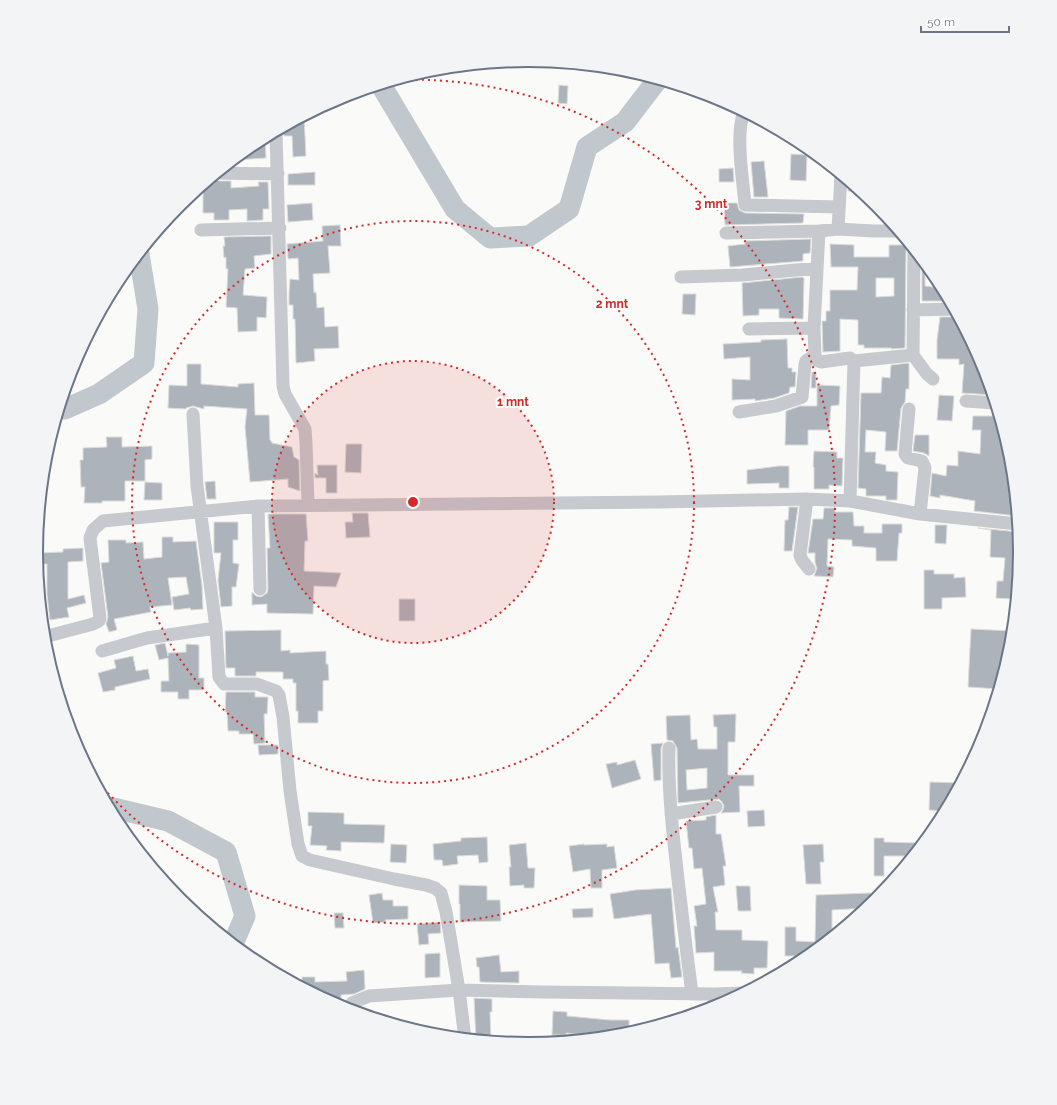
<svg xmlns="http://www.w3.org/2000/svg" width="1057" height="1105" viewBox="0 0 1057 1105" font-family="Raleway,sans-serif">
	<rect width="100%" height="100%" fill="#fafaf8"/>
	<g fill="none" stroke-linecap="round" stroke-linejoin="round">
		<!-- river -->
		<path stroke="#c0c8cd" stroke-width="21" d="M 381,85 L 455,209 L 490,238 L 529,236 L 569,209 L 587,147 L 625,122 L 658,79
			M 60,408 L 65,409 L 99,394 L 144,363 L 148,309 L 139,254
			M 109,807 L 168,821 L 226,852 L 245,916 L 233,944"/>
	</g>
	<!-- building -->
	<path fill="#adb3ba" stroke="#dcdcda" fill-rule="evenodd" d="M 559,85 L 568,86 L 567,104 L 558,103 Z
		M 304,117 L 306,156 L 293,157 L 292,136 L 284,136 L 283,128 Z
		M 265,137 L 266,158 L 235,160 L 255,143 Z
		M 791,154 L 807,155 L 806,181 L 790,180 Z
		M 764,161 L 768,197 L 754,197 L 751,162 Z
		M 733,168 L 734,182 L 719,182 L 719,169 Z
		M 315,172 L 315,185 L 288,185 L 288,174 Z
		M 214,179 L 219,181 L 231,181 L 231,188 L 259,186 L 258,182 L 268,182 L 269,209 L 263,209 L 263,220 L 247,221 L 247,209 L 229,210 L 229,220 L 214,220 L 214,213 L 203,213 L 203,186 L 205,184 L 214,184 Z
		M 849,181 L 853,185 L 861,192 L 848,191 Z
		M 312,203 L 313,220 L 288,222 L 287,205 Z
		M 724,203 L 737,203 L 739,210 L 745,213 L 804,214 L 803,223 L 725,225 Z
		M 340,225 L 341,246 L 328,246 L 330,273 L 313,274 L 314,293 L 316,292 L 317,308 L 324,307 L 325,327 L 338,326 L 339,348 L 314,349 L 315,361 L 296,363 L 295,319 L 293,319 L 293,305 L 289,305 L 289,293 L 290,279 L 299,280 L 298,258 L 288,259 L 287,244 L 323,241 L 322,226 Z
		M 271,236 L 271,254 L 254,256 L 255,268 L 245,269 L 243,295 L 267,297 L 266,318 L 257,317 L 257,331 L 238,332 L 237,308 L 226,307 L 228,269 L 226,269 L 226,257 L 224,258 L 223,246 L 225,246 L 224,237 Z
		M 811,239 L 810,253 L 803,254 L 803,261 L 730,267 L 728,246 L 745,244 L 745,241 Z
		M 830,244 L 854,245 L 854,257 L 889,257 L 889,245 L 908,245 L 906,250 L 905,348 L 891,349 L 892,348 L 864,348 L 864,345 L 858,345 L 858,320 L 840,319 L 840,351 L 823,352 L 822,321 L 826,321 L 826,311 L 830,311 L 830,290 L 857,290 L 858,267 L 831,267 ZM 876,278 L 894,278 L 894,296 L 876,297 Z
		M 922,259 L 925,263 L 925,286 L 942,288 L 942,287 L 950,301 L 922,301 Z
		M 802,277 L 804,278 L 803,319 L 779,318 L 779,309 L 759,309 L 759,315 L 743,316 L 742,283 Z
		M 683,294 L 696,294 L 695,315 L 682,314 Z
		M 940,317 L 956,317 L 956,321 L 960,321 L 984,364 L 993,395 L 962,393 L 964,364 L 959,365 L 959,359 L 937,359 L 937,340 Z
		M 787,339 L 788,368 L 792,368 L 792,372 L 796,372 L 795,387 L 790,387 L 789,393 L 774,398 L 755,401 L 755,399 L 732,400 L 732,379 L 750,380 L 750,357 L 724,359 L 723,344 L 761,342 L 761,340 Z
		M 909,363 L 909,389 L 906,389 L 905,402 L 901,408 L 897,451 L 885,451 L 886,432 L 866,430 L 865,452 L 876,452 L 875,463 L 886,465 L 886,471 L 898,472 L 897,500 L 886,500 L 886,496 L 866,496 L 866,489 L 858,488 L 861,393 L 881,393 L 882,377 L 890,378 L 891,365 Z
		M 187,364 L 201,364 L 201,384 L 238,387 L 238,384 L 254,383 L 255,415 L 269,415 L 270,440 L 271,441 L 272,443 L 292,447 L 294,457 L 299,460 L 300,491 L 288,487 L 288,479 L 250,482 L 245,427 L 247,409 L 204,406 L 204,409 L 193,406 L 186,408 L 186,409 L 168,408 L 169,385 L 187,386 Z
		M 812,372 L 816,372 L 816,388 L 811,388 Z
		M 817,385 L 840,386 L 839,405 L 831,406 L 829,430 L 808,430 L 808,445 L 785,445 L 786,411 L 800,406 L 817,406 Z
		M 939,395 L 954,396 L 952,421 L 937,420 Z
		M 973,416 L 999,416 L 1012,457 L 1017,516 L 974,511 L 975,501 L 940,495 L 940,498 L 930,496 L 932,473 L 946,476 L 947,465 L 958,466 L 958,451 L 980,454 L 981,430 L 972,430 Z
		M 915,435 L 929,435 L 929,456 L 924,453 L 913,451 Z
		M 106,437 L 122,437 L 122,447 L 152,446 L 152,459 L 145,460 L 145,481 L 125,481 L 125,501 L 102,501 L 102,503 L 84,503 L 85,487 L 81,487 L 80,460 L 83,460 L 83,448 L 107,447 Z
		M 346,444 L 362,444 L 361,473 L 345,472 Z
		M 814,451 L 837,452 L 837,458 L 843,458 L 842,486 L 829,485 L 829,489 L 814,489 L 814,467 L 813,467 Z
		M 317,465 L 337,465 L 337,493 L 326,493 L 326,478 L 315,478 L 315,473 L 318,475 Z
		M 779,466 L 789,466 L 789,488 L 779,488 L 779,483 L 747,484 L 747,470 Z
		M 215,481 L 216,499 L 207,499 L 205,482 Z
		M 145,482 L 162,483 L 162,500 L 144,500 Z
		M 789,507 L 798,507 L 792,551 L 784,551 L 785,520 L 788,520 Z
		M 824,508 L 835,508 L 835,512 L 853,512 L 854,526 L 864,526 L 864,533 L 882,533 L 882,524 L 902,524 L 902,533 L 899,533 L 897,561 L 876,561 L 876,548 L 852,546 L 852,540 L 828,539 L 827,566 L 834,567 L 833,577 L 814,576 L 817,568 L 815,563 L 815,553 L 808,553 L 813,519 L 823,519 Z
		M 352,513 L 368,513 L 370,537 L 346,538 L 345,522 L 353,522 Z
		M 268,514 L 306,514 L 308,541 L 305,541 L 304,571 L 341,573 L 336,587 L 314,586 L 313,614 L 267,613 L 267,604 L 252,605 L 252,592 L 256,596 L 261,597 L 267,593 L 268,589 L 267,548 L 270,548 Z
		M 214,522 L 238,522 L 238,540 L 233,540 L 233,563 L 239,564 L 236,587 L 232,587 L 232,606 L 221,607 L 218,580 L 221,553 L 214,553 Z
		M 935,525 L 947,525 L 946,544 L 935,543 Z
		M 978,528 L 1019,532 L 1017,551 L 1021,553 L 1019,573 L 1014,573 L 1012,599 L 996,598 L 997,581 L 1003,581 L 1005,558 L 990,557 L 991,530 Z
		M 162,537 L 173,537 L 173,542 L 196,541 L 202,586 L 203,609 L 191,610 L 190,608 L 174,610 L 172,597 L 189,594 L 186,577 L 168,578 L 172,605 L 150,607 L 151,612 L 114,619 L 117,630 L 109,632 L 106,624 L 108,617 L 101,563 L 109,562 L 108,540 L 126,540 L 126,543 L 143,542 L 144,559 L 162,557 Z
		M 83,548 L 83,561 L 68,562 L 68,599 L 84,595 L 86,603 L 67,608 L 69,617 L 50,620 L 47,595 L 47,564 L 40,564 L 39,553 L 63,552 L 63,549 Z
		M 924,570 L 934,570 L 934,574 L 954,574 L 954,578 L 965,577 L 966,597 L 942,598 L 942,609 L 924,609 Z
		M 399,599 L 415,599 L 415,621 L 399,621 Z
		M 971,629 L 1013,631 L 1011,649 L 999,689 L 968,687 Z
		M 281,630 L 281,651 L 290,650 L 290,653 L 326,651 L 326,664 L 328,664 L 329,680 L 323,681 L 323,711 L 318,711 L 318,723 L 298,723 L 298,711 L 296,711 L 296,683 L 293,683 L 293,679 L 283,679 L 283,672 L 256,672 L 256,676 L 235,676 L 235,668 L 226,668 L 225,631 Z
		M 165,643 L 168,656 L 168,653 L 186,652 L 186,644 L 199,645 L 199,678 L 204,678 L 204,690 L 189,690 L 189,699 L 178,699 L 178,692 L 161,692 L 161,681 L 169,681 L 168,658 L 159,660 L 155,645 Z
		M 133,656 L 136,671 L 148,669 L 150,679 L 115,687 L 115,690 L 103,692 L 98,673 L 116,668 L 114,660 Z
		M 226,692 L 255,692 L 255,697 L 268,697 L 267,714 L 264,714 L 265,743 L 254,744 L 253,734 L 239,734 L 239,731 L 228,731 L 227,712 L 225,712 Z
		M 736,714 L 735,742 L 728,742 L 728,775 L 754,775 L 754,786 L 739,786 L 740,812 L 721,813 L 723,810 L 724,806 L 722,802 L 719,799 L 678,803 L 677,748 L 673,741 L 667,740 L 666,716 L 690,715 L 691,740 L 697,739 L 698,749 L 717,749 L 717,727 L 714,727 L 713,715 ZM 707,768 L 707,788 L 687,790 L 686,770 Z
		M 663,743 L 661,748 L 661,780 L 654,781 L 651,744 Z
		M 258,745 L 278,745 L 278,754 L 259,755 Z
		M 635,760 L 641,779 L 612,788 L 606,764 L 617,762 L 617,765 Z
		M 930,782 L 961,783 L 946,811 L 929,810 Z
		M 764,810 L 765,826 L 748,827 L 747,811 Z
		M 308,812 L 344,813 L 344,824 L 385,825 L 384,843 L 341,842 L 341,851 L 326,850 L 327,846 L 310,845 L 312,826 L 308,826 Z
		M 716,815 L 716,834 L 721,834 L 726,866 L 723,866 L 725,885 L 713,887 L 718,912 L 715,912 L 716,930 L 742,930 L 742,940 L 768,941 L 767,968 L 754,968 L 754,974 L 741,973 L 742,971 L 714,971 L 714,952 L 696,953 L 694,926 L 697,926 L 694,906 L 706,904 L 702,868 L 694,869 L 692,848 L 689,848 L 686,821 L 706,820 L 706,817 Z
		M 487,837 L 488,862 L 479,863 L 478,855 L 457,856 L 458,864 L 443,866 L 442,860 L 434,860 L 433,844 L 461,841 L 461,838 Z
		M 874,838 L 884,838 L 884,842 L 918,843 L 917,851 L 913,856 L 884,856 L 884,876 L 874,876 Z
		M 526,843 L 528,868 L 535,868 L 534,888 L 524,888 L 524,885 L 510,886 L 509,867 L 511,867 L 509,845 Z
		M 391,844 L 407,845 L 406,863 L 390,862 Z
		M 584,844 L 584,845 L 607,844 L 607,847 L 614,846 L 617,868 L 602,870 L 602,888 L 591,888 L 590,869 L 573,872 L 569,846 Z
		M 823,844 L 824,862 L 820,862 L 821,884 L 806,884 L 803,845 Z
		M 459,885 L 487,886 L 487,900 L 500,900 L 501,921 L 460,922 L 460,904 L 459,904 Z
		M 736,886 L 750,886 L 751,911 L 738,911 Z
		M 671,888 L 676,948 L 678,947 L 682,977 L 671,978 L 669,963 L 655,964 L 651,914 L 614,919 L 610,894 L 635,890 Z
		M 382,893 L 383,900 L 393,900 L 393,906 L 408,906 L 408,919 L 385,920 L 386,922 L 373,923 L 369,895 Z
		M 871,893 L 871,895 L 881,895 L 868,908 L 832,910 L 832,937 L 802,962 L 801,963 L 801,956 L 785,956 L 785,927 L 796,927 L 796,941 L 815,942 L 816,895 Z
		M 593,908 L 593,917 L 573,918 L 572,909 Z
		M 334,913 L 343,913 L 344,928 L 335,928 Z
		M 440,922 L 441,933 L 428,934 L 429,944 L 419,945 L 417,924 Z
		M 440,953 L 440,977 L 425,978 L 425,954 Z
		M 499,955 L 501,972 L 519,971 L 519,983 L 480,982 L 479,967 L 477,967 L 476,958 Z
		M 364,970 L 365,989 L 354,994 L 341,995 L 341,1005 L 335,1005 L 302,987 L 302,977 L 315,977 L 315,982 L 347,981 L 346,972 Z
		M 474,998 L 492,999 L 492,1012 L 490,1012 L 491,1041 L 476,1040 Z
		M 553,1011 L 567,1012 L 567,1016 L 610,1020 L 629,1020 L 629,1033 L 610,1033 L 610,1035 L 599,1035 L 599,1036 L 566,1033 L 566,1035 L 552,1035 Z"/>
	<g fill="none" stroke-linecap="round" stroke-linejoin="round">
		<!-- street -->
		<path stroke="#c6c9cd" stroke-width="13" d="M 744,112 C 735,133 743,181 745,205 L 839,207
			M 276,132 L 283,386 L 285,394 L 305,429 L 306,443 L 308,504
			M 219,173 L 278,174
			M 838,229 L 841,175
			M 201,230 L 280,228
			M 819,231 L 814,328 L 815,355 L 816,360 L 821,362 L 850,358 L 854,361 L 850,501
			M 726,233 L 819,231 L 838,229 L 873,231 L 899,231
			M 914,250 L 913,355 L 927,374 L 933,379
			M 681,277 L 743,275 L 817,268
			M 913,310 L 954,309
			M 749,329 L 814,328
			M 854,361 L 913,355
			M 966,401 L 995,403
			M 909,409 L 905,454 L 908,458 L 922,461 L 925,468 L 920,514
			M 739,412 L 776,406 L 802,397 L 805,365 L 806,361 L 815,355
			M 193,414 L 197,486 L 216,628 L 219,677 L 224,684 L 257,684 L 276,691 L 279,695 L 283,717 L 290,791 L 298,844 L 302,856 L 310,860 L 394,879 L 426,885 L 435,888 L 441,893 L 446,912 L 459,990 L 465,1039
			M 807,499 L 800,555 L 802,560 L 809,569
			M 258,506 L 260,589
			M 44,637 L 93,624 L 99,621 L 100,618 L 90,538 L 93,530 L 103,521 L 258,506 L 659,502 L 807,499 L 850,501 L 920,514 L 1018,524
			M 102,651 L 147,638 L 216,628
			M 669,748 C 668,783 671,817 675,852 C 680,899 686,946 692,994
			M 671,814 L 716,807
			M 887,886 L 887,888
			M 714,1008 L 715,994
			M 347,1010 L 352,1003 L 369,996 L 459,990 L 543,992 L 715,994 L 745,993"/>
	</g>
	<!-- distance rings -->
	<circle cx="413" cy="502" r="141" fill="#d62828" fill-opacity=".12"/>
	<g fill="none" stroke="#d62828" stroke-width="2" stroke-dasharray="2 4">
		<circle cx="413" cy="502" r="141"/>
		<circle cx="413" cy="502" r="281"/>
		<path d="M398 80A422 422 0 1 1 95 779"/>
	</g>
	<!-- crop -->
	<path d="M0 0H1057V1105H0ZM43 552a485 485 0 1 1 970 0a485 485 0 1 1-970 0Z" fill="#f3f4f5" fill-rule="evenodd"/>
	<path fill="none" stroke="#6b7687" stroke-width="2" d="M43 552a485 485 0 1 1 970 0a485 485 0 1 1-970 0Z"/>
	<circle cx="413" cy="502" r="6" fill="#d62828" stroke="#fff" stroke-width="2"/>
	<g font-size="12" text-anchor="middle" font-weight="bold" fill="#d62828" stroke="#fff" stroke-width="4" stroke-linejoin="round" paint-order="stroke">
		<text x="711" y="208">3 mnt</text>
		<text x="612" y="308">2 mnt</text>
		<text x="513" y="406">1 mnt</text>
	</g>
	<!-- scale -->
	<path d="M921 26v6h88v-6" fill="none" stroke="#6b7687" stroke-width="2"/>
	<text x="927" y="26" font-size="12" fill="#6b7687" stroke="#ffffff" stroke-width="3" paint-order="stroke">50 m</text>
</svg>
